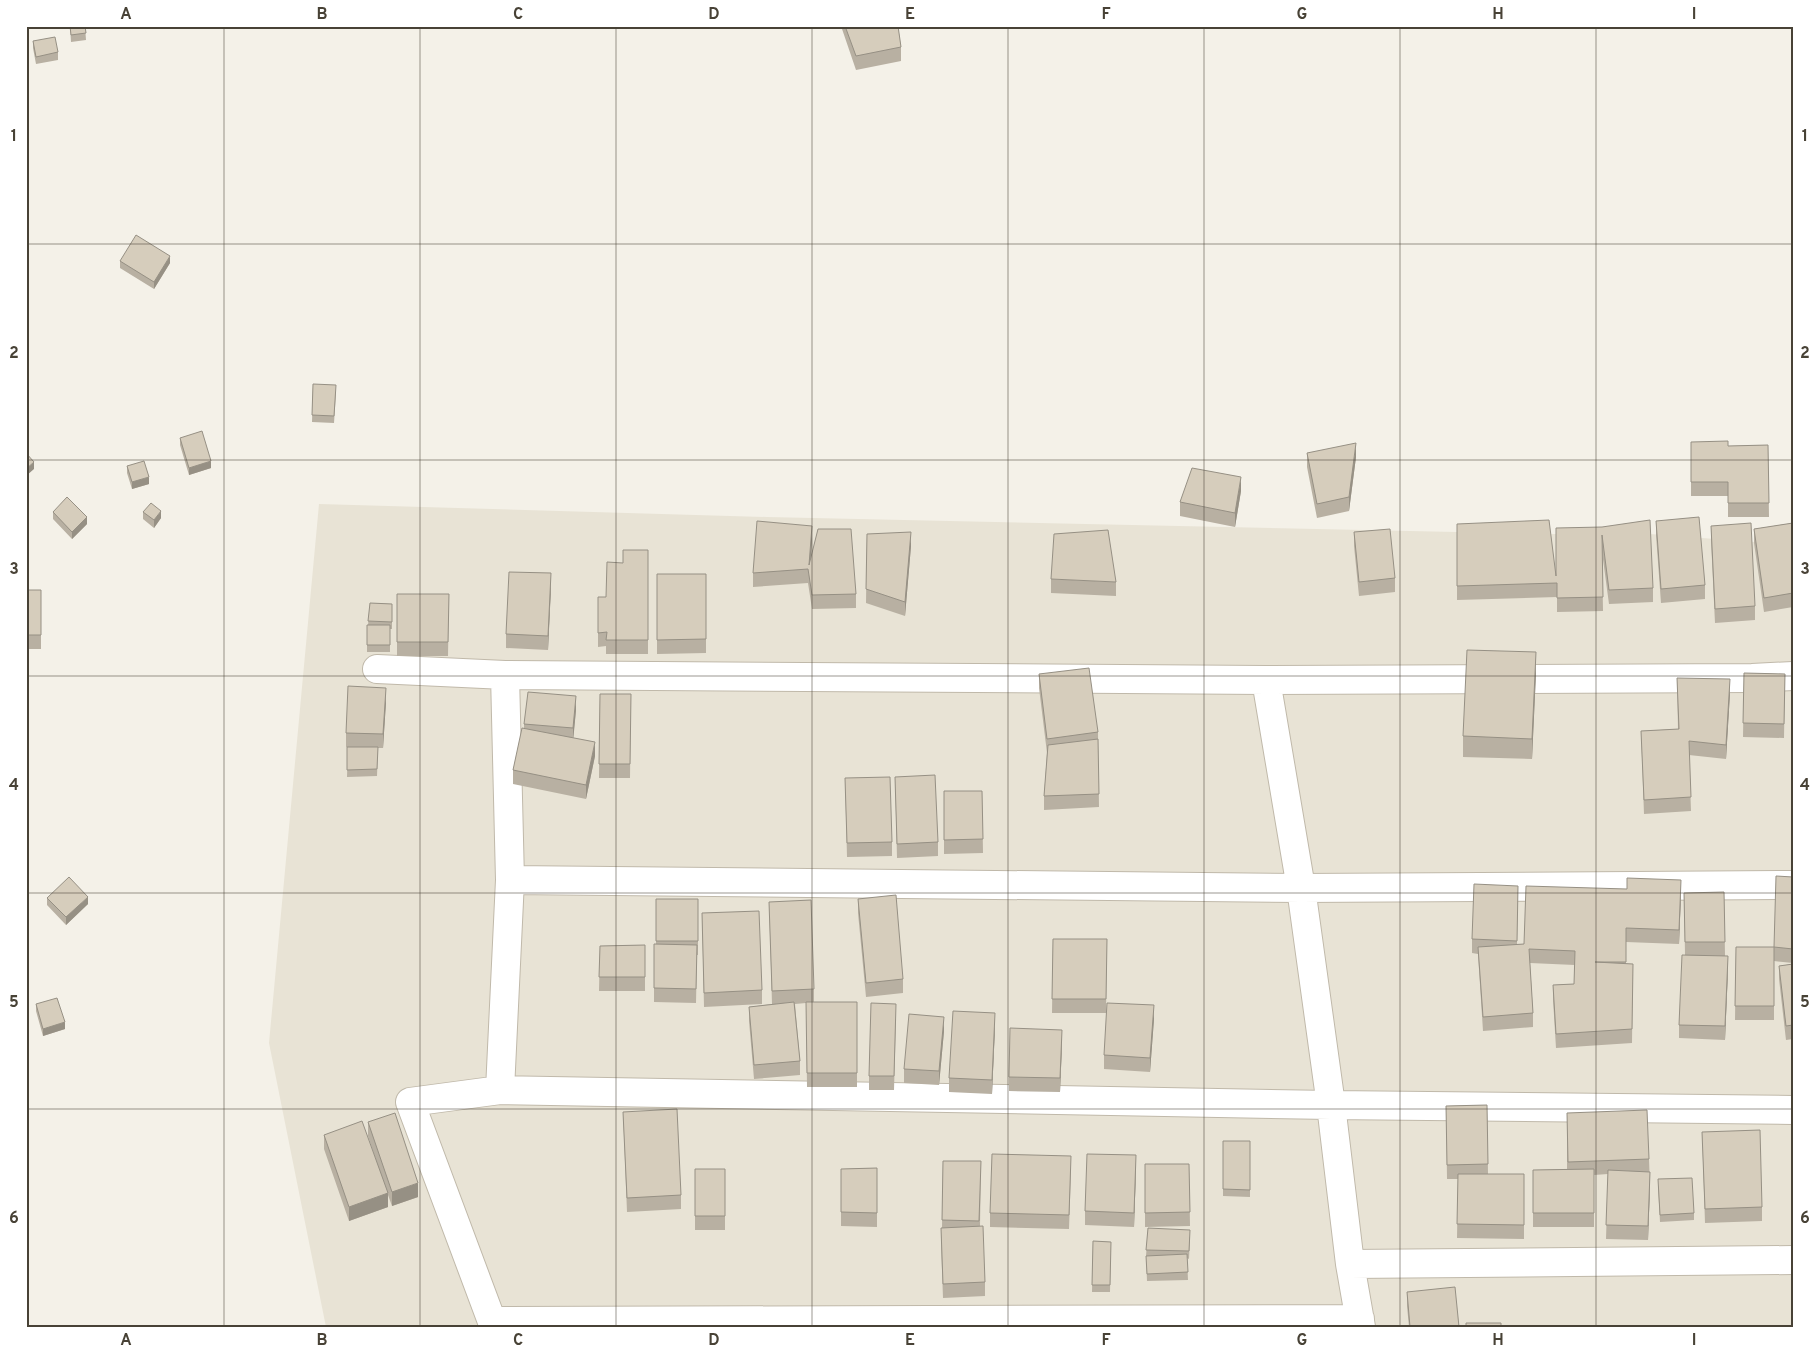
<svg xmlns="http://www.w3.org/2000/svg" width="1819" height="1353" viewBox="0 0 1819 1353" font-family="Overpass,sans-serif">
	<rect width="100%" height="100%" fill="#f4f1e8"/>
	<!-- residential -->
	<path fill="#e8e3d5" d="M 319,504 L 767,517 L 1549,534 L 1650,534 L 1793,545 L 1793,1327 L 326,1327 L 269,1043 Z"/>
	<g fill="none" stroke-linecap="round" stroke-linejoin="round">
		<!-- street casing -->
		<g stroke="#c0b9aa" stroke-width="30">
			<path id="street" d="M 377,669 L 505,675 L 1266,680 L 1752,678 L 1793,676
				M 1266,680 L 1301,888 L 1331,1105 L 1350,1264 L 1361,1327
				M 510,880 L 1301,888 L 1793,885
				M 500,1090 L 510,880 L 505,675
				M 1350,1264 L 1793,1260
				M 492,1321 L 1360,1319
				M 494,1327 L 410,1102 L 500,1090 L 1331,1105 L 1793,1110"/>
		</g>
		<!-- street -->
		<use href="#street" stroke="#fff" stroke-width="28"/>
	</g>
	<!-- wall -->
	<path fill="#b8b0a2" d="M 70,26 L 85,26 L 86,40 L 71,42 Z
		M 841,26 L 898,26 L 901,47 L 901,61 L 856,70 Z
		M 33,41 L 58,52 L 58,60 L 36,64 L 33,48 Z
		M 120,261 L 170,263 L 154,289 L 120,268 Z
		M 313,384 L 336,392 L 334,423 L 312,422 Z
		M 180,438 L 211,468 L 189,475 L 180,445 Z
		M 1691,442 L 1728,446 L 1768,445 L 1769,517 L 1728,517 L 1728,496 L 1691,496 Z
		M 1307,453 L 1356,457 L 1349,511 L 1317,518 L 1307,467 Z
		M 127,466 L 149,484 L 132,489 L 127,473 Z
		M 1241,491 L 1235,527 L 1180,516 L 1180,502 Z
		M 53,512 L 87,524 L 72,539 L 53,519 Z
		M 143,512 L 161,518 L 154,528 L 143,519 Z
		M 1656,521 L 1705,585 L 1705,599 L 1661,603 L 1656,535 Z
		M 1793,523 L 1793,607 L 1764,612 L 1754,543 L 1754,529 Z
		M 1457,524 L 1556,576 L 1602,527 L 1653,588 L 1653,602 L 1609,604 L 1602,552 L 1603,611 L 1557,612 L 1557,597 L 1457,600 Z
		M 1711,526 L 1755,606 L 1755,620 L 1715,623 L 1711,540 Z
		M 1354,532 L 1395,578 L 1395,592 L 1359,596 L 1354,546 Z
		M 867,534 L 911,546 L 905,616 L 866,603 Z
		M 812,540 L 811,560 L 856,594 L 856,608 L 812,609 L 808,583 L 753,587 L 753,573 Z
		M 648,550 L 648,654 L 606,654 L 606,646 L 598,647 L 598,597 L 606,597 L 623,563 Z
		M 657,574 L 706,574 L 706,653 L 657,654 Z
		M 1051,579 L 1116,582 L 1116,596 L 1051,593 Z
		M 551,587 L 548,650 L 506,648 L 506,634 Z
		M 26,590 L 41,590 L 41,649 L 26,649 Z
		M 397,594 L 449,594 L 448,656 L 397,656 Z
		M 370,603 L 392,604 L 392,629 L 390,629 L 390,652 L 367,652 L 367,625 L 368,625 Z
		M 1536,673 L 1532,759 L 1463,757 L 1463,736 Z
		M 1744,673 L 1785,674 L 1784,738 L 1743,737 Z
		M 1039,674 L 1098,732 L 1099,807 L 1044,810 L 1044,796 L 1047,753 L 1039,688 Z
		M 1677,678 L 1730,693 L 1726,759 L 1689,755 L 1691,811 L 1644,814 L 1641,731 L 1678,729 Z
		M 600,694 L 631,694 L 630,778 L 599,778 Z
		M 386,702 L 383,748 L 378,748 L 377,776 L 347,777 L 348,747 L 346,747 L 346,733 Z
		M 576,710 L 573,738 L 595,756 L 586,799 L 513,784 L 513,770 L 524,728 L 524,724 Z
		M 895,777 L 938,842 L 938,856 L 897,858 Z
		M 845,778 L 892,842 L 892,856 L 847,857 Z
		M 944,791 L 982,791 L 983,853 L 944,854 Z
		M 1793,877 L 1793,963 L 1774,961 L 1774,1020 L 1735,1020 L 1736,947 L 1774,947 Z
		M 1518,886 L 1517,944 L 1524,944 L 1681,894 L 1679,944 L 1626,942 L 1626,964 L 1633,964 L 1632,1043 L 1556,1048 L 1553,999 L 1553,985 L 1574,984 L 1575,965 L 1530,963 L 1533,1013 L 1533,1027 L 1483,1031 L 1478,954 L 1472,953 L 1472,939 Z
		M 1724,892 L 1725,956 L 1711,956 L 1728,970 L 1725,1040 L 1679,1038 L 1679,1025 L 1685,955 L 1684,893 Z
		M 47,898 L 88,904 L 66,925 L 47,905 Z
		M 656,899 L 698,899 L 698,955 L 697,955 L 696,1003 L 654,1002 L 654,944 L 656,945 Z
		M 858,899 L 903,979 L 903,993 L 866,997 L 858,913 Z
		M 769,902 L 814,989 L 814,1002 L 857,1002 L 857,1087 L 807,1087 L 806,1003 L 795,1004 L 800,1061 L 800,1075 L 754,1079 L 749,1021 L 749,1007 L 772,1004 Z
		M 702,913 L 762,990 L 762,1004 L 704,1007 Z
		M 1053,939 L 1107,939 L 1106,1013 L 1052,1013 Z
		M 645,945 L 645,991 L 599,991 L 600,946 Z
		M 1793,964 L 1793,1039 L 1786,1040 L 1779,979 L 1779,966 Z
		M 36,1004 L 65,1029 L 43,1036 L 36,1011 Z
		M 896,1018 L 894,1090 L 869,1090 L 869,1076 Z
		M 1154,1019 L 1150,1072 L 1104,1069 L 1104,1055 Z
		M 995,1027 L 992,1094 L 949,1092 L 949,1078 Z
		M 944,1031 L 939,1085 L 904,1083 L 904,1069 Z
		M 1062,1044 L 1060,1092 L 1009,1091 L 1009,1077 Z
		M 1487,1105 L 1488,1174 L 1524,1174 L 1524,1239 L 1457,1238 L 1458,1179 L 1447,1179 L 1446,1106 Z
		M 623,1112 L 681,1195 L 681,1209 L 627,1212 Z
		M 1567,1113 L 1649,1159 L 1650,1186 L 1648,1240 L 1606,1239 L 1608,1174 L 1594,1175 L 1594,1227 L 1533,1227 L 1533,1170 L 1567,1169 Z
		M 368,1122 L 418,1197 L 392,1206 L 388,1195 L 388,1207 L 349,1221 L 324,1149 L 324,1135 L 376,1160 L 368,1136 Z
		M 1702,1132 L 1762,1207 L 1762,1221 L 1705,1223 Z
		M 1223,1141 L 1250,1141 L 1250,1197 L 1223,1196 Z
		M 943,1161 L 981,1161 L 980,1226 L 985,1282 L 985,1296 L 943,1298 L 941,1242 L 941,1228 L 942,1228 Z
		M 1145,1164 L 1189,1164 L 1190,1226 L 1145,1227 Z
		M 877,1168 L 877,1227 L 841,1226 L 841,1169 Z
		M 695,1169 L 725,1169 L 725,1230 L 695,1230 Z
		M 1136,1169 L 1134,1227 L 1085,1225 L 1085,1211 Z
		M 1071,1170 L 1069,1229 L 990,1227 L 990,1213 Z
		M 1658,1186 L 1694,1213 L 1694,1220 L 1660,1222 Z
		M 1148,1228 L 1190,1237 L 1189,1259 L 1187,1258 L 1188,1280 L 1147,1281 L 1146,1256 Z
		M 1093,1241 L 1111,1242 L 1110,1292 L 1092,1292 Z
		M 1407,1292 L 1459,1327 L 1409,1327 L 1407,1306 Z"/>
	<!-- shaded-wall -->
	<path fill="#969084" d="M 170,256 L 170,263 L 154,289 L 154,282 Z
		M 1356,443 L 1356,457 L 1349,511 L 1349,497 Z
		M 211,461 L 211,468 L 189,475 L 189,468 Z
		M 34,462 L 34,469 L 26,476 L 26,469 Z
		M 149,477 L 149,484 L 132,489 L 132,482 Z
		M 1241,477 L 1241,491 L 1235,527 L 1235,513 Z
		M 161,511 L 161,518 L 154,528 L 154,520 Z
		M 87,517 L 87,524 L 72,539 L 72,532 Z
		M 812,526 L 812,540 L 809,579 L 809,565 Z
		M 911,532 L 911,546 L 905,616 L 905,602 Z
		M 551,573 L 551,587 L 548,650 L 548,636 Z
		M 1536,652 L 1536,673 L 1532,759 L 1532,739 Z
		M 1730,679 L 1730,693 L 1726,759 L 1726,745 Z
		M 386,688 L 386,702 L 383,748 L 383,734 Z
		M 576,696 L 576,710 L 573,742 L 573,728 Z
		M 595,742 L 595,756 L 586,799 L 586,785 Z
		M 1681,880 L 1681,894 L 1679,944 L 1679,930 Z
		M 88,897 L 88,904 L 66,925 L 66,917 Z
		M 29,909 L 29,923 L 26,924 L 26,910 Z
		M 1728,956 L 1728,970 L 1725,1040 L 1725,1026 Z
		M 1154,1005 L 1154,1019 L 1150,1072 L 1150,1058 Z
		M 995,1013 L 995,1027 L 992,1094 L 992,1080 Z
		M 944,1017 L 944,1031 L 939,1085 L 939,1071 Z
		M 65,1022 L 65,1029 L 43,1036 L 43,1029 Z
		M 1062,1030 L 1062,1044 L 1060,1092 L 1060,1078 Z
		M 1136,1155 L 1136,1169 L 1134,1227 L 1134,1213 Z
		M 1650,1172 L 1650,1186 L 1648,1240 L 1648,1226 Z
		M 418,1183 L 418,1197 L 392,1206 L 392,1192 Z
		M 388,1193 L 388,1207 L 349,1221 L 349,1207 Z"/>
	<!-- building -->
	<path fill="#d6cdbc" stroke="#969084" d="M 70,26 L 85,26 L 86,33 L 71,35 Z
		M 845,26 L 898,26 L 901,47 L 856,56 Z
		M 55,37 L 58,52 L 36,57 L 33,41 Z
		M 136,235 L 170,256 L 154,282 L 120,261 Z
		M 313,384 L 336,385 L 334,416 L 312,415 Z
		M 202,431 L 211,461 L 189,468 L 180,438 Z
		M 1728,441 L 1728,446 L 1768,445 L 1769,503 L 1728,503 L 1728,482 L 1691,482 L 1691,442 Z
		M 1356,443 L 1349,497 L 1317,504 L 1307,453 Z
		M 26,453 L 34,462 L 26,469 Z
		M 144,461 L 149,477 L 132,482 L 127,466 Z
		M 1192,468 L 1241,477 L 1235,513 L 1180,502 Z
		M 67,497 L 87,517 L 72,532 L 53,512 Z
		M 151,503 L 161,511 L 154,520 L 143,512 Z
		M 1699,517 L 1705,585 L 1661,589 L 1656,521 Z
		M 1549,520 L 1556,576 L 1556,528 L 1602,527 L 1650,520 L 1653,588 L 1609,590 L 1602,535 L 1603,597 L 1557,598 L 1557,583 L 1457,586 L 1457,524 Z
		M 757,521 L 812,526 L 809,565 L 818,529 L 851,529 L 856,594 L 812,595 L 808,569 L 753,573 Z
		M 1751,523 L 1755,606 L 1715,609 L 1711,526 Z
		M 1793,523 L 1793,593 L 1764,598 L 1754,529 Z
		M 1390,529 L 1395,578 L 1359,582 L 1354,532 Z
		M 1108,530 L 1116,582 L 1051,579 L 1054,534 Z
		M 911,532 L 905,602 L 866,589 L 867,534 Z
		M 623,550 L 648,550 L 648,640 L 606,640 L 607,632 L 598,633 L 598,597 L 606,597 L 607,562 L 623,563 Z
		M 509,572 L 551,573 L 548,636 L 506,634 Z
		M 657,574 L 706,574 L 706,639 L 657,640 Z
		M 26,590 L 41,590 L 41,635 L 26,635 Z
		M 397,594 L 449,594 L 448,642 L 397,642 Z
		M 370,603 L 392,604 L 392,622 L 368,621 Z
		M 367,625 L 390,625 L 390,645 L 367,645 Z
		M 1467,650 L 1536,652 L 1532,739 L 1463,736 Z
		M 1089,668 L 1098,732 L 1047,739 L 1039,674 Z
		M 1744,673 L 1785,674 L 1784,724 L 1743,723 Z
		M 1677,678 L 1730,679 L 1726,745 L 1689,741 L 1691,797 L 1644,800 L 1641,731 L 1679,729 Z
		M 348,686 L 386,688 L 383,734 L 346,733 Z
		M 528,692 L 576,696 L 573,728 L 524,724 Z
		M 600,694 L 631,694 L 630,764 L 599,764 Z
		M 522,728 L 595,742 L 586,785 L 513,770 Z
		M 1098,739 L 1099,794 L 1044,796 L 1048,745 Z
		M 347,747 L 378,747 L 377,769 L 347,770 Z
		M 935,775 L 938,842 L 897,844 L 895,777 Z
		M 890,777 L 892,842 L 847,843 L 845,778 Z
		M 944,791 L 982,791 L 983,839 L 944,840 Z
		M 1776,876 L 1793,877 L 1793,949 L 1774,947 L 1774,1006 L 1735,1006 L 1736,947 L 1774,947 Z
		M 69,877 L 88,897 L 66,917 L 47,898 Z
		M 1627,878 L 1681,880 L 1679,930 L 1626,928 L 1626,962 L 1595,962 L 1633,964 L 1632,1029 L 1556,1034 L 1553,985 L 1574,984 L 1575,951 L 1529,949 L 1533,1013 L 1483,1017 L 1478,947 L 1524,944 L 1526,886 L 1627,889 Z
		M 1474,884 L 1518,886 L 1517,941 L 1472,939 Z
		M 1724,892 L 1725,942 L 1685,942 L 1684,893 Z
		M 896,895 L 903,979 L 866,983 L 858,899 Z
		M 656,899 L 698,899 L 698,941 L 656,941 Z
		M 811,900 L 814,989 L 772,991 L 769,902 Z
		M 759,911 L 762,990 L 704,993 L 702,913 Z
		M 1053,939 L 1107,939 L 1106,999 L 1052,999 Z
		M 654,944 L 697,945 L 696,989 L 654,988 Z
		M 645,945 L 645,977 L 599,977 L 600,946 Z
		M 1682,955 L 1728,956 L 1725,1026 L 1679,1025 Z
		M 1793,964 L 1793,1025 L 1786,1026 L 1779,966 Z
		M 57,998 L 65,1022 L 43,1029 L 36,1004 Z
		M 794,1002 L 800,1061 L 754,1065 L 749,1007 Z
		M 806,1002 L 857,1002 L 857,1073 L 807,1073 Z
		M 871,1003 L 896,1004 L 894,1076 L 869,1076 Z
		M 1107,1003 L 1154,1005 L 1150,1058 L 1104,1055 Z
		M 953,1011 L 995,1013 L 992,1080 L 949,1078 Z
		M 909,1014 L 944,1017 L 939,1071 L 904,1069 Z
		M 1010,1028 L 1062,1030 L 1060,1078 L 1009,1077 Z
		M 1487,1105 L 1488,1164 L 1447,1165 L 1446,1106 Z
		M 677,1109 L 681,1195 L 627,1198 L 623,1112 Z
		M 1647,1110 L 1649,1159 L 1568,1162 L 1567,1113 Z
		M 395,1113 L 418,1183 L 392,1192 L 368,1122 Z
		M 362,1121 L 388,1193 L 349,1207 L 324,1135 Z
		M 1760,1130 L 1762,1207 L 1705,1209 L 1702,1132 Z
		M 1223,1141 L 1250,1141 L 1250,1190 L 1223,1189 Z
		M 992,1154 L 1071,1156 L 1069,1215 L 990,1213 Z
		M 1087,1154 L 1136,1155 L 1134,1213 L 1085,1211 Z
		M 943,1161 L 981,1161 L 979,1221 L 942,1220 Z
		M 1145,1164 L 1189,1164 L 1190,1212 L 1145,1213 Z
		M 877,1168 L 877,1213 L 841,1212 L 841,1169 Z
		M 695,1169 L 725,1169 L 725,1216 L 695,1216 Z
		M 1594,1169 L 1594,1213 L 1533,1213 L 1533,1170 Z
		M 1608,1170 L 1650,1172 L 1648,1226 L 1606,1225 Z
		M 1458,1174 L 1524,1174 L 1524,1225 L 1457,1224 Z
		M 1692,1178 L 1694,1213 L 1660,1215 L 1658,1179 Z
		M 983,1226 L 985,1282 L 943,1284 L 941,1228 Z
		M 1148,1228 L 1190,1230 L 1189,1251 L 1146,1250 Z
		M 1093,1241 L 1111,1242 L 1110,1285 L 1092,1285 Z
		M 1187,1254 L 1188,1272 L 1147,1274 L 1146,1256 Z
		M 1455,1287 L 1459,1327 L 1410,1327 L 1407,1292 Z
		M 1466,1323 L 1501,1323 L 1501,1327 L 1466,1327 Z"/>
	<!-- grid -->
	<path fill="none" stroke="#484236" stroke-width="1" stroke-opacity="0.55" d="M 224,26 L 224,1327M 420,26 L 420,1327M 616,26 L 616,1327M 812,26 L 812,1327M 1008,26 L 1008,1327M 1204,26 L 1204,1327M 1400,26 L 1400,1327M 1596,26 L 1596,1327M 26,244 L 1793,244M 26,460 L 1793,460M 26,676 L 1793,676M 26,893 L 1793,893M 26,1109 L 1793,1109"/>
	<!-- border -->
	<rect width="1819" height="1353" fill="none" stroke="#ffffff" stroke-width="55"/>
	<rect x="28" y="28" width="1764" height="1298" fill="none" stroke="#484236" stroke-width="2"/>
	<g font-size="16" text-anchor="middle" font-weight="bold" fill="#484236">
		<text x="126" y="19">A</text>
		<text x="322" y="19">B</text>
		<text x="518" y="19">C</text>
		<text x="714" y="19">D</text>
		<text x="910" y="19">E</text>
		<text x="1106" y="19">F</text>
		<text x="1302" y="19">G</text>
		<text x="1498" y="19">H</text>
		<text x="1694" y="19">I</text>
		<text x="14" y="141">1</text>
		<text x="1805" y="141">1</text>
		<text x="14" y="358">2</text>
		<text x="1805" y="358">2</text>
		<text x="14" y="574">3</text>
		<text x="1805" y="574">3</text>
		<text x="14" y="790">4</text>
		<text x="1805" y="790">4</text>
		<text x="14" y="1007">5</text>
		<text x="1805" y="1007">5</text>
		<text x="14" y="1223">6</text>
		<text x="1805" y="1223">6</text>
		<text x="126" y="1345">A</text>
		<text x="322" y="1345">B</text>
		<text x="518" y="1345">C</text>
		<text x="714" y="1345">D</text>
		<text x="910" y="1345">E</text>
		<text x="1106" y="1345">F</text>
		<text x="1302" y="1345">G</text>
		<text x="1498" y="1345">H</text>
		<text x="1694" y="1345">I</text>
	</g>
</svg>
